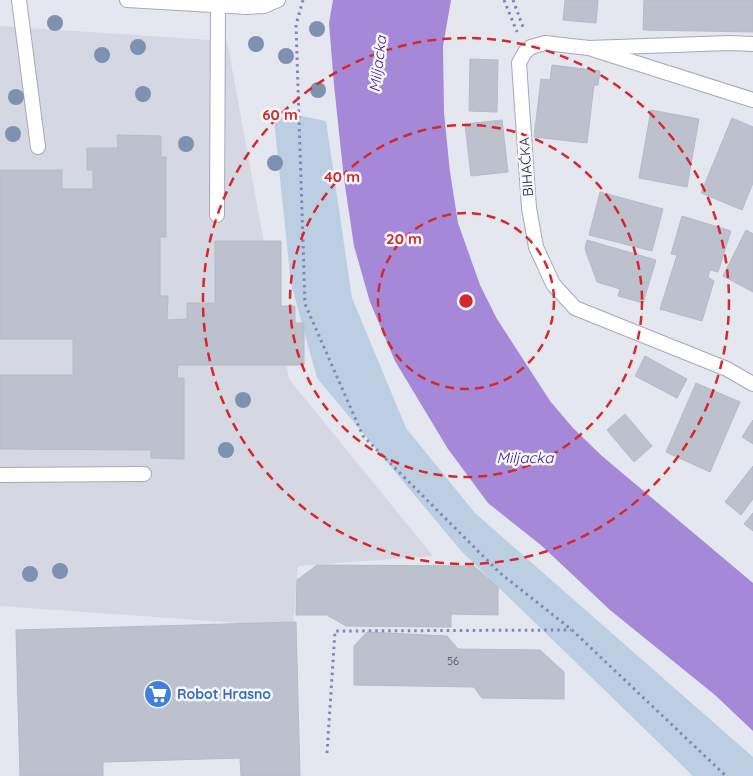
<svg xmlns="http://www.w3.org/2000/svg" width="753" height="776" viewBox="0 0 753 776" font-family="Quicksand,sans-serif">
	<rect width="100%" height="100%" fill="#e4e7ef"/>
	<!-- built -->
	<path fill="#d5d8e3" d="M 0,26 L 227,41 L 289,379 L 433,556 L 298,566 L 293,627 L 0,606 Z"/>
	<!-- green -->
	<path fill="#bccfe2" d="M 273,110 L 326,121 L 352,298 L 406,428 L 475,513 L 753,757 L 753,776 L 693,776 L 462,552 L 317,378 L 291,284 Z"/>
	<!-- water -->
	<path fill="#a688d8" d="M 333,0 L 451,0 L 443,46 L 444,113 L 450,172 L 458,223 L 480,285 L 497,319 L 550,401 L 573,428 L 602,456 L 753,583 L 753,731 L 715,695 L 610,610 L 542,546 L 488,503 L 448,449 L 395,361 L 370,302 L 354,246 L 344,179 L 334,85 L 329,23 Z"/>
	<!-- building -->
	<path fill="#bdc0cd" stroke="#b6bac9" d="M 565,0 L 598,0 L 596,23 L 563,20 Z
		M 644,0 L 753,0 L 753,32 L 643,30 Z
		M 470,59 L 498,60 L 497,112 L 469,111 Z
		M 552,65 L 600,71 L 598,85 L 594,85 L 587,143 L 534,137 L 541,79 L 550,80 Z
		M 651,110 L 699,119 L 687,187 L 639,178 Z
		M 732,118 L 753,127 L 753,183 L 742,210 L 701,193 Z
		M 502,120 L 508,172 L 471,176 L 465,124 Z
		M 117,135 L 161,136 L 161,157 L 166,157 L 166,237 L 160,237 L 160,296 L 168,296 L 167,320 L 187,319 L 187,303 L 215,303 L 215,241 L 281,241 L 281,306 L 295,306 L 295,323 L 304,323 L 304,365 L 178,365 L 177,378 L 184,378 L 184,459 L 151,458 L 151,450 L 0,449 L 0,375 L 73,375 L 73,339 L 0,339 L 0,170 L 62,170 L 62,189 L 93,189 L 93,170 L 87,170 L 87,148 L 118,148 Z
		M 600,192 L 663,209 L 652,251 L 589,235 Z
		M 682,216 L 731,231 L 718,272 L 710,270 L 708,277 L 714,281 L 702,321 L 660,309 L 677,255 L 671,254 Z
		M 746,230 L 753,234 L 753,292 L 723,276 Z
		M 587,240 L 656,260 L 643,303 L 618,296 L 620,289 L 597,282 L 585,249 Z
		M 645,356 L 687,379 L 677,398 L 635,376 Z
		M 696,383 L 740,402 L 710,472 L 666,452 Z
		M 625,414 L 652,446 L 634,462 L 607,430 Z
		M 753,420 L 753,444 L 742,437 Z
		M 753,466 L 753,499 L 741,515 L 725,502 Z
		M 753,513 L 753,531 L 744,524 Z
		M 317,565 L 474,566 L 498,587 L 498,615 L 451,614 L 451,627 L 346,626 L 327,615 L 296,615 L 297,580 Z
		M 296,622 L 300,776 L 241,776 L 240,758 L 103,762 L 103,776 L 20,776 L 16,630 Z
		M 367,632 L 447,636 L 458,649 L 540,650 L 564,672 L 564,699 L 482,698 L 474,687 L 354,685 L 354,646 Z"/>
	<g fill="none" stroke-linecap="round" stroke-linejoin="round">
		<!-- service casing -->
		<g stroke="#a6a8b8" stroke-width="16">
			<path id="service" d="M 19,0 L 38,147
				M 589,48 L 753,100
				M 217,215 L 218,5
				M 0,475 L 144,474"/>
		</g>
		<!-- minor casing -->
		<g stroke="#a6a8b8" stroke-width="16">
			<path id="minor" d="M 127,0 L 247,7 L 264,6 L 278,0
				M 753,44 L 730,43 L 589,48 L 545,43 L 531,47 L 525,52 L 519,63 L 529,208 L 536,247 L 553,284 L 575,308 L 727,369 L 753,384"/>
		</g>
		<!-- path -->
		<path stroke="#8287b5" stroke-width="3" stroke-dasharray="2.5 4" stroke-linecap="butt" d="M 303,0 L 296,25 L 305,304 L 363,436 L 500,573 L 572,630 L 726,776
			M 504,0 L 517,32
			M 513,0 L 523,27
			M 327,753 L 335,631 L 571,630"/>
		<!-- service -->
		<use href="#service" stroke="#fff" stroke-width="14"/>
		<!-- minor -->
		<use href="#minor" stroke="#fff" stroke-width="14"/>
	</g>
	<!-- trees -->
	<g fill="#7d91b1">
		<circle cx="55" cy="23" r="8"/>
		<circle cx="317" cy="29" r="8"/>
		<circle cx="256" cy="44" r="8"/>
		<circle cx="138" cy="47" r="8"/>
		<circle cx="102" cy="55" r="8"/>
		<circle cx="286" cy="56" r="8"/>
		<circle cx="318" cy="90" r="8"/>
		<circle cx="143" cy="94" r="8"/>
		<circle cx="16" cy="97" r="8"/>
		<circle cx="13" cy="134" r="8"/>
		<circle cx="186" cy="144" r="8"/>
		<circle cx="275" cy="163" r="8"/>
		<circle cx="243" cy="400" r="8"/>
		<circle cx="226" cy="450" r="8"/>
		<circle cx="60" cy="571" r="8"/>
		<circle cx="30" cy="574" r="8"/>
	</g>
	<!-- distance rings -->
	<g fill="none" stroke="#d62828" stroke-width="2.5" stroke-dasharray="9 6">
		<circle cx="466" cy="301" r="88"/>
		<circle cx="466" cy="301" r="176"/>
		<circle cx="466" cy="301" r="263"/>
	</g>
	<!-- icons -->
	<defs>
		<g id="supermarket-disc" transform="scale(1.4375)"><circle r="9.5" fill="#3f7fe0" stroke="#f6f7fb"/><path d="M-6-5.5h2.5l.6 2H6L4.5 2H-2.5L-4.4-4H-6ZM-1.5 3.2a1.3 1.3 0 1 0 .1 0ZM3 3.2a1.3 1.3 0 1 0 .1 0Z" fill="#fff"/></g>
	</defs>
	<g fill-rule="evenodd">
		<use href="#supermarket-disc" x="158" y="694"/>
	</g>
	<g text-anchor="middle" stroke-width="5" stroke-linejoin="round" paint-order="stroke">
		<!-- number labels -->
		<g font-size="11" fill="#494a66">
			<text x="453" y="665">56</text>
		</g>
		<!-- street labels -->
		<g font-size="14" fill="#222343" stroke="#f6f7fb">
			<text transform="translate(526 167) rotate(-94)" y="5">BIHAĆKA</text>
		</g>
		<!-- shop labels -->
		<g font-size="14" font-weight="bold" fill="#366cbe" stroke="#f6f7fb" text-anchor="start">
			<text x="177" y="699">Robot Hrasno</text>
		</g>
		<!-- water labels -->
		<g font-size="15" font-style="italic" fill="#401685" stroke="#f6f7fb">
			<text transform="translate(378 64) rotate(-83)" y="5">Miljacka</text>
			<text x="525" y="463">Miljacka</text>
		</g>
	</g>
	<circle cx="466" cy="301" r="8" fill="#d62828" stroke="#f6f7fb" stroke-width="2.5"/>
	<g font-size="15" text-anchor="middle" font-weight="bold" fill="#d62828" stroke="#f6f7fb" stroke-width="5" stroke-linejoin="round" paint-order="stroke">
		<text x="280" y="120">60 m</text>
		<text x="342" y="182">40 m</text>
		<text x="404" y="244">20 m</text>
	</g>
</svg>
